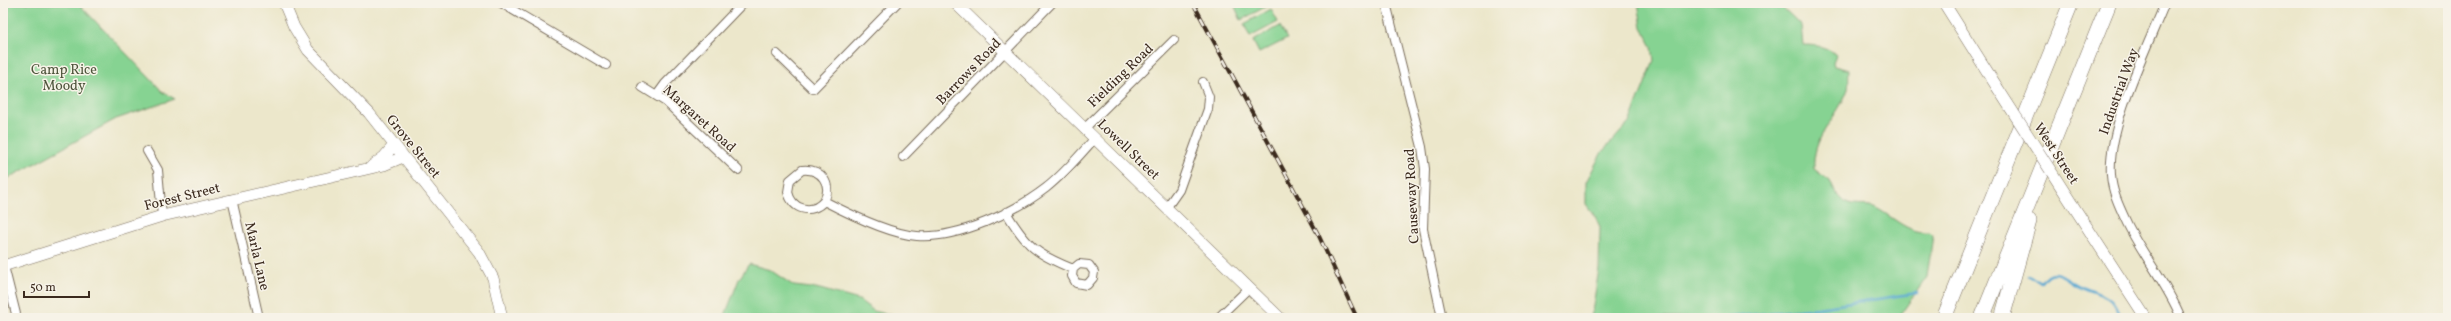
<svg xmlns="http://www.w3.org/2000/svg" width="2451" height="321" viewBox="0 0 2451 321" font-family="Vollkorn,serif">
	<rect width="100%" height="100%" fill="#f7f3e8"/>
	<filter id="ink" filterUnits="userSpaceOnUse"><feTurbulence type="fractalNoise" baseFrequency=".025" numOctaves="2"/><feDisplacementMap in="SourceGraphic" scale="8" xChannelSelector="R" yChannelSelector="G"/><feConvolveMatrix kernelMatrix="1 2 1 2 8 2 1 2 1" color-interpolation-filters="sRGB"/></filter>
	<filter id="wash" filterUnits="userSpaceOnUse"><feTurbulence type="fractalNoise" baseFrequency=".012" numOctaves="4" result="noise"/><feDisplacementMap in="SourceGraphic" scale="16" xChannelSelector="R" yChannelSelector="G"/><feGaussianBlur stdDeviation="0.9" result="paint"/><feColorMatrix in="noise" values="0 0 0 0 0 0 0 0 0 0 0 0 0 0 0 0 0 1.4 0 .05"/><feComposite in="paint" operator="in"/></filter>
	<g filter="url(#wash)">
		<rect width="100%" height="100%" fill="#ece7cb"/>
		<!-- green -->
		<path fill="#86d392" stroke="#607e58" d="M 3,3 L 78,3 L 163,92 L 175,99 L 116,119 L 3,181 Z
			M 1242,3 L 1268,3 L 1269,5 L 1241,20 L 1235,7 Z
			M 1638,3 L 1778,3 L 1801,25 L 1803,45 C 1815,45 1827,46 1836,55 L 1833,62 L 1834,66 L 1849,70 C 1848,79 1850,86 1846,94 C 1834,122 1812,137 1814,169 L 1830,181 L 1835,192 L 1846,203 C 1854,207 1864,204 1874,207 C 1893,216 1907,234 1930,232 L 1933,235 L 1927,277 L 1898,318 L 1591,318 L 1599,269 L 1600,227 L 1596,218 L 1586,204 L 1586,182 L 1602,152 L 1629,123 L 1654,61 L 1652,47 L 1642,27 Z
			M 1271,9 L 1278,22 L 1250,37 L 1244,24 Z
			M 1280,26 L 1287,39 L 1259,53 L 1253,41 Z
			M 749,264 L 770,270 L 794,286 L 820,289 L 859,300 L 874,311 L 903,318 L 724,318 L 739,279 Z"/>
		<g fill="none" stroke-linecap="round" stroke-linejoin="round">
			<!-- stream -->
			<path stroke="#56a7d1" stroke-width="2.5" d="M 2029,276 L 2041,282 C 2054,262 2067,281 2081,287 C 2102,297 2112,292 2120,318
				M 1724,318 L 1818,308 L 1917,293"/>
		</g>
	</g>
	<g filter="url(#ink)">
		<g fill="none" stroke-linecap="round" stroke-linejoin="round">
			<!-- street casing -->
			<g stroke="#796c5b" stroke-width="10">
				<path id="street" d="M 501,3 L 606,65
					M 1386,3 L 1422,147 L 1425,169 L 1423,229 L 1442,318
					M 2165,3 C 2147,48 2107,127 2111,175 C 2112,192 2120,208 2127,223 C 2143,256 2168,285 2181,318
					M 777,54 L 813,89 L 897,3
					M 642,87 L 666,102 L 738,170
					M 657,95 L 665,84 L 743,3
					M 1085,128 L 1174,40
					M 147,151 L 158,170 L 162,216
					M 903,157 L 1052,3
					M 232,199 L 259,318
					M 824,201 C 812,215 792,210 788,192 L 790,180 L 802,170 C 821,168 833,184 824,201 C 849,214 889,234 917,236 C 958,239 1015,212 1046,188 C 1064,174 1080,155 1095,138
					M 1167,207 L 1179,190 L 1208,109 L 1209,97 L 1203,82
					M 1006,212 C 1027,247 1036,254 1073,269 L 1072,276 L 1076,283 L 1087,285 L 1093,278 L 1094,272 L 1089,265 L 1079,264 L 1073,269
					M 4,266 L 17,318
					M 1218,318 L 1249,288"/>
			</g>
			<!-- secondary casing -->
			<g stroke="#796c5b" stroke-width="12">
				<path id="secondary" d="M 284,3 L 294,27 L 308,50 L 369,113 L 479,252 L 493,278 L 502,318
					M 955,3 L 1280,318
					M 1944,3 L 1997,87
					M 372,166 L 384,157 L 394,145
					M 2072,204 L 2146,318
					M 3,266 L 162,216 L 384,165 L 403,157"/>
			</g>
			<!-- highway casing -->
			<g stroke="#796c5b" stroke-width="16">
				<path id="highway" d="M 1944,318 L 2071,3
					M 1982,318 L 2109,3
					M 2002,318 L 2029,221"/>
			</g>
			<!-- street -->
			<use href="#street" stroke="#fff" stroke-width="8"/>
			<!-- secondary -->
			<use href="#secondary" stroke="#fff" stroke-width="11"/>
			<!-- highway -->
			<use href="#highway" stroke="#fff" stroke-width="15"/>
			<!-- rail casing -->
			<g stroke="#3b2a1e" stroke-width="4">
				<path id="rail" d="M 1193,3 L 1318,234 L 1357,318"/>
			</g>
			<!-- rail -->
			<use href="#rail" stroke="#f7f3e8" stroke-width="2.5" stroke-dasharray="8" stroke-linecap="butt"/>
			<!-- secondary-bridge casing -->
			<g stroke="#796c5b" stroke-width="12" stroke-linecap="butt">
				<path id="secondary-bridge" d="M 1997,87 L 2072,204"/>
			</g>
			<!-- secondary-bridge -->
			<use href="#secondary-bridge" stroke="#fff" stroke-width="11"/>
		</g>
	</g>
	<g text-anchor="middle" stroke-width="3" stroke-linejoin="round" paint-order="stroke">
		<!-- park labels -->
		<g font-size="14" fill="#4e543b" stroke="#f7f3e8">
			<text x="64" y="74">Camp Rice<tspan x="64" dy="16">Moody</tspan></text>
		</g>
		<!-- street labels -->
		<g font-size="14" fill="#3b2a1e" stroke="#f7f3e8">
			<text transform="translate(968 71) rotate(-46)" y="5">Barrows Road</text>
			<text transform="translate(1120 75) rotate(-44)" y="5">Fielding Road</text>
			<text transform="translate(2118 91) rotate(-70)" y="5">Industrial Way</text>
			<text transform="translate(700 118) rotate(42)" y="5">Margaret Road</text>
			<text transform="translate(414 146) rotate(51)" y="5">Grove Street</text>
			<text transform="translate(1129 149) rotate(44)" y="5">Lowell Street</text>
			<text transform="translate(2057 153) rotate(57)" y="5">West Street</text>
			<text transform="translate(182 196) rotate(-14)" y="5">Forest Street</text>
			<text transform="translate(1411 196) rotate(-93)" y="5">Causeway Road</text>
			<text transform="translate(258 256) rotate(77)" y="5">Marla Lane</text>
		</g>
	</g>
	<!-- margin -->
	<rect width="2451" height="321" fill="none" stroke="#f7f3e8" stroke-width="16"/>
	<!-- scale -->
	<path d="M24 291v6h65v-6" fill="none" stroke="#3b2a1e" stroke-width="2"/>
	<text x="30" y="291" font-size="12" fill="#3b2a1e" stroke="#f7f3e8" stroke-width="3" paint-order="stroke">50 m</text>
</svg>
